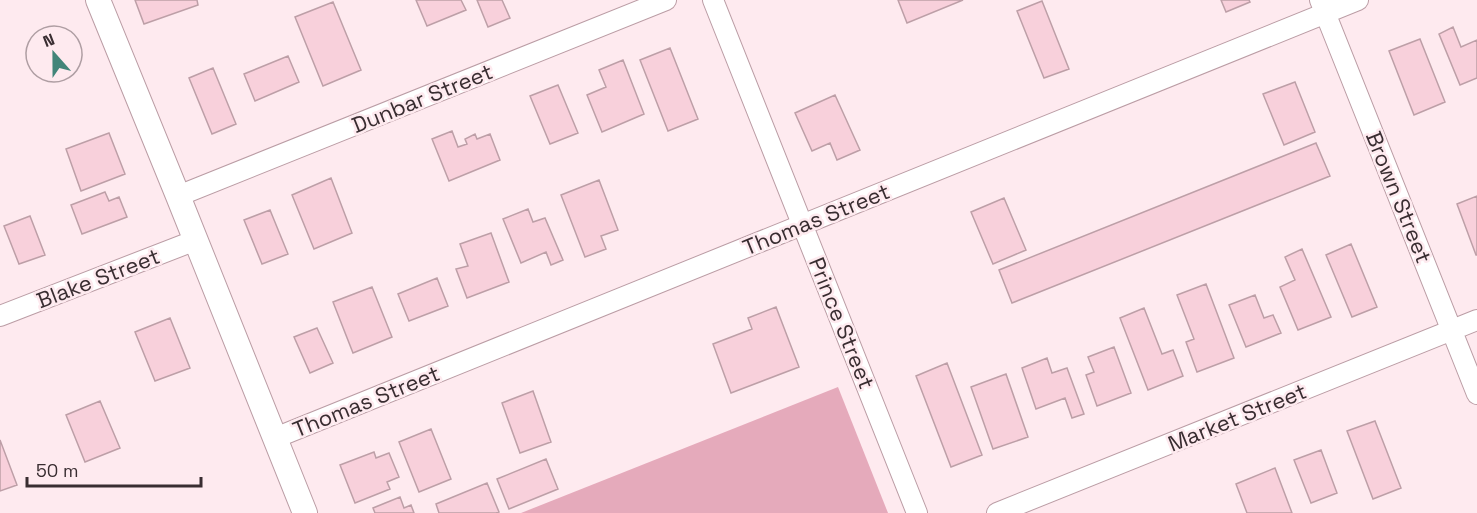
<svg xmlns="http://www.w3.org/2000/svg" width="1477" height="513" viewBox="0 0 1477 513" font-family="'Space Grotesk',sans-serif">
	<rect width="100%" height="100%" fill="#feeaef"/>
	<!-- green -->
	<path fill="#e5aabb" d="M 838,387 L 888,513 L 521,513 Z"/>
	<!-- building -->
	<path fill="#f8d0db" stroke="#bd9fa7" stroke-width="1.5" d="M 135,0 L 197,0 L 198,5 L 144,24 Z
		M 416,0 L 461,0 L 466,10 L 427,26 Z
		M 477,0 L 502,0 L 510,18 L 488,27 Z
		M 898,0 L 963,0 L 907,23 Z
		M 1221,0 L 1249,0 L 1250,2 L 1226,12 Z
		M 1042,1 L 1069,69 L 1044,78 L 1017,11 Z
		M 333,2 L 361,70 L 323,86 L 295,17 Z
		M 1453,27 L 1461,47 L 1477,40 L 1477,78 L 1460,85 L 1439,34 Z
		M 1420,39 L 1445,102 L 1414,115 L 1389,51 Z
		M 670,48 L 698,119 L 668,131 L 640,60 Z
		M 288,56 L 299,82 L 255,101 L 244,74 Z
		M 623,60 L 644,114 L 602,132 L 587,95 L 606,87 L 599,70 Z
		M 213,68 L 236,124 L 212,134 L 189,78 Z
		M 1295,82 L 1315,132 L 1284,145 L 1263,94 Z
		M 558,85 L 578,133 L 550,144 L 530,96 Z
		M 835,95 L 860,150 L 837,160 L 830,143 L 812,151 L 795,113 Z
		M 452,131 L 458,147 L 467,144 L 465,139 L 475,134 L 477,139 L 490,134 L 500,160 L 449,181 L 432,139 Z
		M 109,133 L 125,174 L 81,191 L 66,149 Z
		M 1316,143 L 1330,176 L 1012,303 L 999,270 Z
		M 331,178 L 352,233 L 314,249 L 292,195 Z
		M 599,180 L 618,230 L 601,236 L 606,249 L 585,257 L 561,195 Z
		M 105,192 L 109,201 L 119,197 L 127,217 L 82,234 L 71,205 Z
		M 1477,196 L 1477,255 L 1476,255 L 1457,204 Z
		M 1004,198 L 1026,250 L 993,264 L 971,212 Z
		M 528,209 L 533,222 L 545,218 L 563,260 L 551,265 L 546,252 L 521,263 L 503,219 Z
		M 270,210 L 288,254 L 262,264 L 244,220 Z
		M 30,216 L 45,255 L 19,264 L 4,226 Z
		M 491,233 L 509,282 L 467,298 L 456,269 L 468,266 L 460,244 Z
		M 1351,244 L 1377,307 L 1352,317 L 1326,255 Z
		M 1302,249 L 1331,317 L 1298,330 L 1280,287 L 1295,280 L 1285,257 Z
		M 437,278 L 448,306 L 409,321 L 398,294 Z
		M 1206,284 L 1234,358 L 1197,372 L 1186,342 L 1194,339 L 1177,295 Z
		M 372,287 L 392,337 L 353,353 L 333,302 Z
		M 1255,295 L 1264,318 L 1273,315 L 1281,333 L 1246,347 L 1229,305 Z
		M 776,307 L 799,367 L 731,393 L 713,344 L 752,329 L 748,318 Z
		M 1144,308 L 1162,354 L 1173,350 L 1183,376 L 1148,390 L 1120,318 Z
		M 170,318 L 190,368 L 155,381 L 135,332 Z
		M 317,328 L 333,363 L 310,373 L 294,337 Z
		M 1114,347 L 1131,393 L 1097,406 L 1086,375 L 1094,372 L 1088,357 Z
		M 1047,358 L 1052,373 L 1067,368 L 1084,414 L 1072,418 L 1065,398 L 1036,409 L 1022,368 Z
		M 947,363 L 982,455 L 951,467 L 916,376 Z
		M 1006,374 L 1028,437 L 993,449 L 971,387 Z
		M 533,391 L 551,442 L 520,453 L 502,403 Z
		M 100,401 L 120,448 L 85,462 L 66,415 Z
		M 1375,421 L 1401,488 L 1373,499 L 1347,431 Z
		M 431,429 L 451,479 L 419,492 L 399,442 Z
		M 0,440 L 17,485 L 0,491 Z
		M 1321,450 L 1337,493 L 1311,503 L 1294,460 Z
		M 374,452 L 376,458 L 389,453 L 399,477 L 387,482 L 390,489 L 355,503 L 340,465 Z
		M 546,459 L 558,489 L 509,509 L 497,479 Z
		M 1275,468 L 1292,513 L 1247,513 L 1236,484 Z
		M 487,483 L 499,512 L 496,513 L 439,513 L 436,504 Z
		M 400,497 L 404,508 L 411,505 L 414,513 L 375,513 L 373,508 Z"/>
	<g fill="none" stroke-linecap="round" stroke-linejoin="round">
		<!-- minor casing -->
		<g stroke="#bb9da5" stroke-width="22">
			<path id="minor" d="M 713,0 L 917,513
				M 1320,0 L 1477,394
				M 178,196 L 666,0
				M 0,316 L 196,240
				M 275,438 L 1358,0
				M 997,513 L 1477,320"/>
		</g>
		<!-- tertiary casing -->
		<g stroke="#bb9da5" stroke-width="26">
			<path id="tertiary" d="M 98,0 L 178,196 L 305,513"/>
		</g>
		<!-- minor -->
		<use href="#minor" stroke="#fff" stroke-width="20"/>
		<!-- tertiary -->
		<use href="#tertiary" stroke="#fff" stroke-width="24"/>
	</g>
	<g text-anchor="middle" stroke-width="5" stroke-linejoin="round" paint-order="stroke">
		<!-- street labels -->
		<g font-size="22" fill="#392d31" stroke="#feeaef">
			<text transform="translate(422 98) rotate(-22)" y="8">Dunbar Street</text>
			<text transform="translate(1399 197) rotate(68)" y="8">Brown Street</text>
			<text transform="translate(816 219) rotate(-22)" y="8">Thomas Street</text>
			<text transform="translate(98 278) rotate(-21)" y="8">Blake Street</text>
			<text transform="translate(842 323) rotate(68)" y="8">Prince Street</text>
			<text transform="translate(366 401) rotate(-22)" y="8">Thomas Street</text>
			<text transform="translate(1237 417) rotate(-22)" y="8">Market Street</text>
		</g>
	</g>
	<!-- north arrow -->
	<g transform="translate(54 54) rotate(339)"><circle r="28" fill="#feeaef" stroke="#af9ea3" stroke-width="1.5"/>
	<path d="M0-4.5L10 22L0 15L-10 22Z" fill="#428579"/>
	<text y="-9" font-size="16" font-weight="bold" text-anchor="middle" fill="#392d31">N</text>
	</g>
	<!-- scale -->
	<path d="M27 477v9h174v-9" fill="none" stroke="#392d31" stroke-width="3"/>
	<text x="36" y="477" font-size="18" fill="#392d31" stroke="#feeaef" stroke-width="4.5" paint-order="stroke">50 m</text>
</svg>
